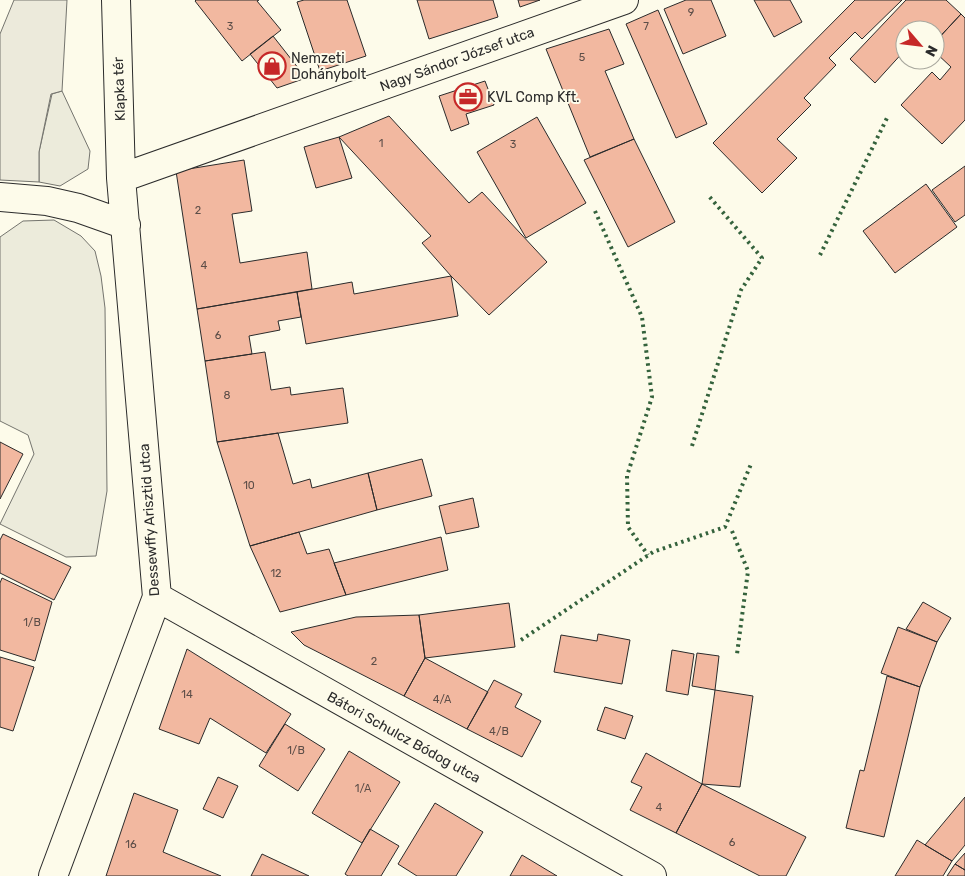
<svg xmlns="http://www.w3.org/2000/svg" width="965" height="876" viewBox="0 0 965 876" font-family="Rubik,sans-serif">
	<rect width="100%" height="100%" fill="#fdfbea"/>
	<!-- green -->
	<path fill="#ecebdb" stroke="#74746e" d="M 62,91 L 90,151 L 88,169 L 60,186 L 39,182 L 39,152 L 52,94 Z
		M 54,220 L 81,236 L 95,251 L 101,276 L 105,308 L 107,491 L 96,556 L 66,557 L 0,524 L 34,454 L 28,435 L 0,421 L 0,237 L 23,221 Z"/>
	<!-- parking -->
	<path fill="#eceadb" stroke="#74746e" d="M 14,0 L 67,0 L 62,91 L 51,94 L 39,152 L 39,182 L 0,180 L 0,34 Z"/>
	<!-- building -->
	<path fill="#f2b8a0" stroke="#2b2b2b" d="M 196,0 L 259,0 L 257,1 L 281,30 L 242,61 L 195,1 Z
		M 304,0 L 347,0 L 366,56 L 320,71 L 297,2 Z
		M 417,0 L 493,0 L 498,17 L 429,39 Z
		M 518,0 L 540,0 L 520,7 Z
		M 686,0 L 711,0 L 726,36 L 683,54 L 664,9 Z
		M 754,0 L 790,0 L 802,22 L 774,37 Z
		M 855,0 L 902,0 L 862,39 L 855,32 L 829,58 L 836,65 L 804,98 L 811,105 L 777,139 L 797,158 L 762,193 L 713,143 Z
		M 906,0 L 946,0 L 961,14 L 935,42 L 935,30 L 905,30 L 905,50 L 875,83 L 850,59 Z
		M 658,10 L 707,124 L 676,138 L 626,24 Z
		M 961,14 L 965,18 L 965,120 L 942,144 L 901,105 L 932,72 L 940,80 L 951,67 L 935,52 L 935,42 Z
		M 609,29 L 624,64 L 605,71 L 634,139 L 590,157 L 546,49 Z
		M 273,36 L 306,78 L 277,88 L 250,54 Z
		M 485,81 L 494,105 L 466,114 L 469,124 L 451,131 L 439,96 Z
		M 389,116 L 469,203 L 482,192 L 547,262 L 489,315 L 451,276 L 422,243 L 431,236 L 339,137 Z
		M 537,117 L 586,203 L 526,238 L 477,152 Z
		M 339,137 L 352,178 L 316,188 L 304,147 Z
		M 634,139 L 675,222 L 628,247 L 584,160 Z
		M 244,160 L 252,211 L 232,214 L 240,263 L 307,252 L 312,289 L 197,309 L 176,171 Z
		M 965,166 L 965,215 L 955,222 L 932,190 Z
		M 926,184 L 957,227 L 895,273 L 863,231 Z
		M 451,276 L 458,316 L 306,344 L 297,292 L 352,282 L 354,294 Z
		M 297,292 L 301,317 L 278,321 L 280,330 L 249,336 L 252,354 L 205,361 L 197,309 Z
		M 265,352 L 271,390 L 290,387 L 291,395 L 343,388 L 348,423 L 217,442 L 205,361 Z
		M 278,433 L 293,484 L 310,479 L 312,488 L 368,473 L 377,510 L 250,546 L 217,442 Z
		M 0,442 L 23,454 L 0,499 Z
		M 422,459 L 432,496 L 377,510 L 368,473 Z
		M 473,498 L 479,527 L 446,534 L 439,506 Z
		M 299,532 L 307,554 L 329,549 L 346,595 L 280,612 L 250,546 Z
		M 3,534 L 71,567 L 54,600 L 0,573 L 0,540 Z
		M 441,537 L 448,570 L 346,595 L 334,563 Z
		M 2,578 L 52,602 L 35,661 L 0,650 L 0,583 Z
		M 923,602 L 951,618 L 937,642 L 906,629 Z
		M 509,603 L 515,647 L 425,658 L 419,615 Z
		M 419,615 L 425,658 L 404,696 L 304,645 L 291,632 L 356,617 Z
		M 898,627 L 937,642 L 920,687 L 881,673 Z
		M 598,634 L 630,640 L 622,684 L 554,672 L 561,635 L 597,641 Z
		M 187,649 L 291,714 L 266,753 L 210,718 L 199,744 L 159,729 Z
		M 672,650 L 694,654 L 688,695 L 666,691 Z
		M 697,653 L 719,656 L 715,690 L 692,686 Z
		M 0,657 L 34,667 L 13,731 L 0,727 Z
		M 425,658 L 488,692 L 467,729 L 404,696 Z
		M 887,676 L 920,687 L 884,837 L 846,828 L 860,770 L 864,771 Z
		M 494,680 L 522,694 L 515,707 L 541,721 L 522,757 L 467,729 Z
		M 715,690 L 753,696 L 740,787 L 702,784 Z
		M 605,707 L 633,716 L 625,739 L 597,730 Z
		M 285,724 L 325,749 L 298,791 L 259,766 Z
		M 349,751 L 400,782 L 362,843 L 312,813 Z
		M 646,753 L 702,784 L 676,833 L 630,810 L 642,787 L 631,782 Z
		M 218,777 L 238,786 L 223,818 L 203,809 Z
		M 702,784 L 806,837 L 786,876 L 760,876 L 676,833 Z
		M 134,793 L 178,810 L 163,852 L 221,876 L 106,876 Z
		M 965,797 L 965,845 L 952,861 L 925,845 Z
		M 435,803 L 483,832 L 456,876 L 417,876 L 398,864 Z
		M 370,829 L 399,846 L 381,876 L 348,876 L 345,874 Z
		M 917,840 L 952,861 L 943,876 L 895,876 Z
		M 965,853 L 965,870 L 955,864 Z
		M 262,854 L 309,876 L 251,876 Z
		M 522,855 L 557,876 L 510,876 Z
		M 955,864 L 965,870 L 965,876 L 947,876 Z"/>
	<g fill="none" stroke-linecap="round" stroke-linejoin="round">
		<!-- minor casing -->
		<g stroke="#2b2b2b" stroke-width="30">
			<path id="minor" d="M 121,178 L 624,0
				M 0,197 L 47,201 L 78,208 L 126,225
				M 157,597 L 652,876
				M 53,876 L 157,597 L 121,178 L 116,0"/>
		</g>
		<!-- minor -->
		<use href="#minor" stroke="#fdfbea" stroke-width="28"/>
		<!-- hedge -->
		<path stroke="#34623c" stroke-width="4" stroke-dasharray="2.5 4" stroke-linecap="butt" d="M 595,211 L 642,317 L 652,397 L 627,476 L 628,527 L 648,555
			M 820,255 L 888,116
			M 692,446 L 741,290 L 762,258 L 708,195
			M 732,531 L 748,571 L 737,654
			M 521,640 L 653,552 L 725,527 L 751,464"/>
	</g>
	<!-- icons -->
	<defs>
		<g id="shop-ring" transform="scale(1.4375)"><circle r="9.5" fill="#fdfbea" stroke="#c62828" stroke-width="1.5"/><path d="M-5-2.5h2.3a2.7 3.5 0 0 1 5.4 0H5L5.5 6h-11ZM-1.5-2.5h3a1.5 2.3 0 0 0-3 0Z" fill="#c62828"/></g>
		<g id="office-ring" transform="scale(1.4375)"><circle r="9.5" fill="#fdfbea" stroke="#c62828" stroke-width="1.5"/><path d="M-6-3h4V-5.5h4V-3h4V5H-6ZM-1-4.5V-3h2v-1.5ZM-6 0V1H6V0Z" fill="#c62828"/></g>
	</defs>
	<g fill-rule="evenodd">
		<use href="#shop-ring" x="272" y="66"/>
		<use href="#office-ring" x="468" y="97"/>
	</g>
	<g text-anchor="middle" stroke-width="4" stroke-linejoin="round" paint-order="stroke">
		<!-- number labels -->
		<g font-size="11" fill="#5d4e48">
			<text x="691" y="16">9</text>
			<text x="230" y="30">3</text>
			<text x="646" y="30">7</text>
			<text x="582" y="61">5</text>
			<text x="381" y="147">1</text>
			<text x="513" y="148">3</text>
			<text x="198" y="214">2</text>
			<text x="204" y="269">4</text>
			<text x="218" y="339">6</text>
			<text x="227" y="399">8</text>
			<text x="249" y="489">10</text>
			<text x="276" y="577">12</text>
			<text x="32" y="626">1/B</text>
			<text x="374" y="665">2</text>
			<text x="187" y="698">14</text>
			<text x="442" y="703">4/A</text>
			<text x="499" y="735">4/B</text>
			<text x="296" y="754">1/B</text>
			<text x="363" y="792">1/A</text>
			<text x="659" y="811">4</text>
			<text x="732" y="846">6</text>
			<text x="131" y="848">16</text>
		</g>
		<!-- poi labels -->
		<g font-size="14" fill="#2b2b2b" stroke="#fdfbea" text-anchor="start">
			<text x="291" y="63">Nemzeti<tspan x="291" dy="16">Dohánybolt</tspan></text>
			<text x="487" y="102">KVL Comp Kft.</text>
		</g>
		<!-- street labels -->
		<g font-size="14" fill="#2b2b2b" stroke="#fdfbea">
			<text transform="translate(457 59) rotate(-20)" y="5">Nagy Sándor József utca</text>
			<text transform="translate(119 89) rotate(-92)" y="5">Klapka tér</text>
			<text transform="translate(149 520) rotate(-94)" y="5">Dessewffy Arisztid utca</text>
			<text transform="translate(404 737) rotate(29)" y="5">Bátori Schulcz Bódog utca</text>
		</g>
	</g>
	<!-- north arrow -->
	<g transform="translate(920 45) rotate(118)"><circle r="24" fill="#fdfbea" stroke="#a9a89e"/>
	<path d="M0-4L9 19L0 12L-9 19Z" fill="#c62828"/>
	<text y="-8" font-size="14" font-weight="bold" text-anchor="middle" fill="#2b2b2b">N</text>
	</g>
</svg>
